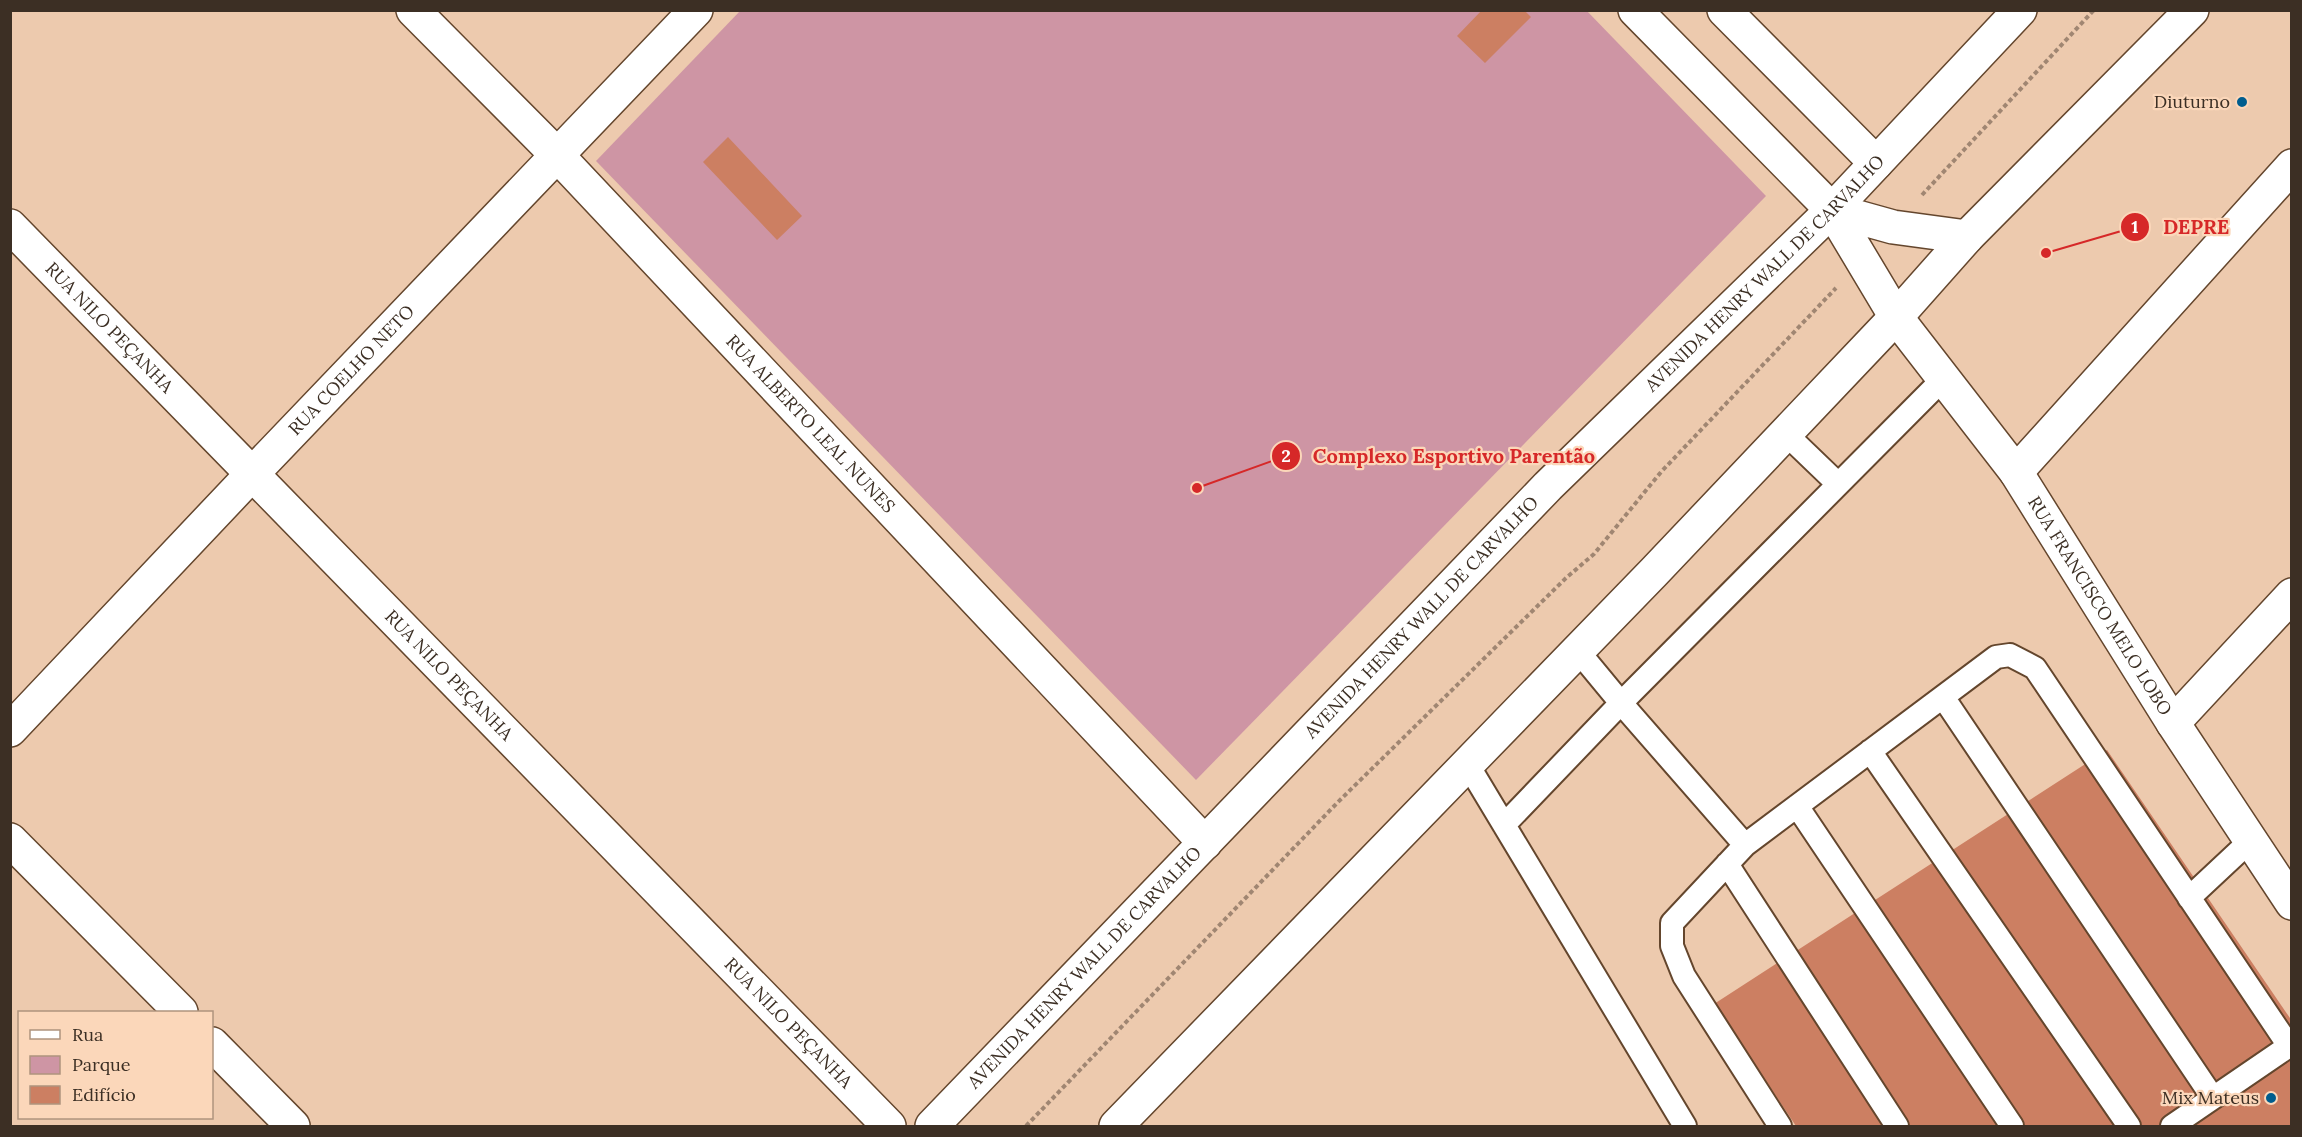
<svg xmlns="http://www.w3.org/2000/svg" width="2302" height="1137" viewBox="0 0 2302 1137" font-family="Lora,serif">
	<rect width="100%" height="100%" fill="#edcaae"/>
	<!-- green -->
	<path fill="#ce95a4" d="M 1586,10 L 1766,196 L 1196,780 L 596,161 L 740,11 Z"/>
	<!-- building -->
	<path fill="#cc7f62" d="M 1482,10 L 1524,10 L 1531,17 L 1485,63 L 1457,36 Z
		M 728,137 L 802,216 L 777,240 L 703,162 Z
		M 2107,750 L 2292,1021 L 2292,1126 L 1796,1126 L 1714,1004 Z"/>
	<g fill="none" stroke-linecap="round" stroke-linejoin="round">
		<!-- service casing -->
		<g stroke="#64462d" stroke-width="26">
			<path id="service" d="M 1786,434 L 1838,484
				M 1578,651 L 1621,703 L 1745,845
				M 1943,697 L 2213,1098
				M 1870,751 L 2129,1126
				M 1468,765 L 1685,1126
				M 1797,806 L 2012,1126
				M 1504,825 L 1621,703 L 1943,379
				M 1727,864 L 1897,1126
				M 2189,898 L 2250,841
				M 1780,1126 L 1684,976 L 1672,946 L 1672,923 L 1745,845 L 1996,657 L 2010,655 L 2035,668 L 2289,1046 L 2172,1126"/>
		</g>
		<!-- minor casing -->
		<g stroke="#64462d" stroke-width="36">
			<g id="minor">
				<path id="s1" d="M 413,10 L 557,155 L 1205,843"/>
				<path id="s2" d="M 10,226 L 889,1126"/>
				<path id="s3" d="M 1896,317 L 2016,472 L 2173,723 L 2292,903"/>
				<path d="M 2016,472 L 2292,166"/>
				<path d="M 2173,723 L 2292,595"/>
				<path id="s4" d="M 10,730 L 253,473 L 696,10"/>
				<path d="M 10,840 L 181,1012"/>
				<path d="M 212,1044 L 293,1126"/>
			</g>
		</g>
		<!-- tertiary casing -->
		<g stroke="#64462d" stroke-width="36">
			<path id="tertiary" d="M 1635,10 L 1832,210 L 1896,317
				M 1724,10 L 1876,163
				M 1832,210 L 1893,227 L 1967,237"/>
		</g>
		<!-- primary casing -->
		<g stroke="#64462d" stroke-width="36">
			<g id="primary">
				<path id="s5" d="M 932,1126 L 1548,486 L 1832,210 L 2020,10"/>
				<path d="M 1116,1126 L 1654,572 L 1896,317 L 1967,237 L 2192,10"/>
			</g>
		</g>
		<!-- path -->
		<path stroke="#a08672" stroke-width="4" stroke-dasharray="4.5 3" stroke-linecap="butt" d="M 1922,195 L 2094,10
			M 1026,1126 L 1338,802 L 1566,578 L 1594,554 L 1661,472 L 1836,288"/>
		<!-- service -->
		<use href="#service" stroke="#fff" stroke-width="22"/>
		<!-- minor -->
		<use href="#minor" stroke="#fff" stroke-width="33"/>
		<!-- tertiary -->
		<use href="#tertiary" stroke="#fff" stroke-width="33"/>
		<!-- primary -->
		<use href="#primary" stroke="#fff" stroke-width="33"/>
	</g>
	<!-- markers -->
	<g fill="#005d8e" stroke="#fbd7ba" stroke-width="2">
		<circle cx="2242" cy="102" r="6"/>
		<circle cx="2271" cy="1098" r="6"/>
	</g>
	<g text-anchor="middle" stroke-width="4.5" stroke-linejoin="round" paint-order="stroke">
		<!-- poi labels -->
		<g font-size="18" fill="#3c2f24" stroke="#fbd7ba" text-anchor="end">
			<text x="2230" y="108">Diuturno</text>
			<text x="2259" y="1104">Mix Mateus</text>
		</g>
		<!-- street labels -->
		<g font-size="18" fill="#3c2f24" stroke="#fbd7ba">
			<text dy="6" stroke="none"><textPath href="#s5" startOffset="1192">AVENIDA HENRY WALL DE CARVALHO</textPath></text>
			<text dy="6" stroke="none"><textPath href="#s2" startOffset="142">RUA NILO PEÇANHA</textPath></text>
			<text dy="6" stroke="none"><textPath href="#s4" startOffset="496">RUA COELHO NETO</textPath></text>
			<text dy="6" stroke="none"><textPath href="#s1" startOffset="574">RUA ALBERTO LEAL NUNES</textPath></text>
			<text dy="6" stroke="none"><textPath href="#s3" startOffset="354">RUA FRANCISCO MELO LOBO</textPath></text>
			<text dy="6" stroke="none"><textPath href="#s5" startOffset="706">AVENIDA HENRY WALL DE CARVALHO</textPath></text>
			<text dy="6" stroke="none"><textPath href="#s2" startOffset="628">RUA NILO PEÇANHA</textPath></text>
			<text dy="6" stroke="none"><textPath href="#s5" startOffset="220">AVENIDA HENRY WALL DE CARVALHO</textPath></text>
			<text dy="6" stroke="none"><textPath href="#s2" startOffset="1114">RUA NILO PEÇANHA</textPath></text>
		</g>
	</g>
	<!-- callouts -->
	<path fill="none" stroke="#d62828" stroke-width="2" d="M2046 253L2135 227M1197 488L1286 456"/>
	<g fill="#d62828" stroke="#fbd7ba" stroke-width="2">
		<circle cx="2046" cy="253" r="6"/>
		<circle cx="1197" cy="488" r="6"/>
		<circle cx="2135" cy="227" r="15"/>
		<circle cx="1286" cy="456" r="15"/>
	</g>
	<g font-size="18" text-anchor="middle" font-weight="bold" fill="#fff">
		<text x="2135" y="233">1</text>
		<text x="1286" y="462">2</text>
	</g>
	<g font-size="20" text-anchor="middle" font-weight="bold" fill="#d62828" stroke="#fbd7ba" stroke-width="4.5" stroke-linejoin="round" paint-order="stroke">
		<text x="2196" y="234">DEPRE</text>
		<text x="1454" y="463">Complexo Esportivo Parentão</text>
	</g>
	<!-- border -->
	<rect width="2302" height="1137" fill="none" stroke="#3c2f24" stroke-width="24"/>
	<!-- legend -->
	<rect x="18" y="1011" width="195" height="108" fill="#fbd7ba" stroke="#af947e" stroke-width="1.5"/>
	<rect x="30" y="1030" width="30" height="9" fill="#ffffff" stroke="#af947e" stroke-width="1.5"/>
	<text x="72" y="1041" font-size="18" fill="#3c2f24">Rua</text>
	<rect x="30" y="1056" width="30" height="18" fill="#ce95a4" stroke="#af947e" stroke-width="1.5"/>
	<text x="72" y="1071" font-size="18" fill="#3c2f24">Parque</text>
	<rect x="30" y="1086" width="30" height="18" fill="#cc7f62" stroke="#af947e" stroke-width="1.5"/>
	<text x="72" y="1101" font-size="18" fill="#3c2f24">Edifício</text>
</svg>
